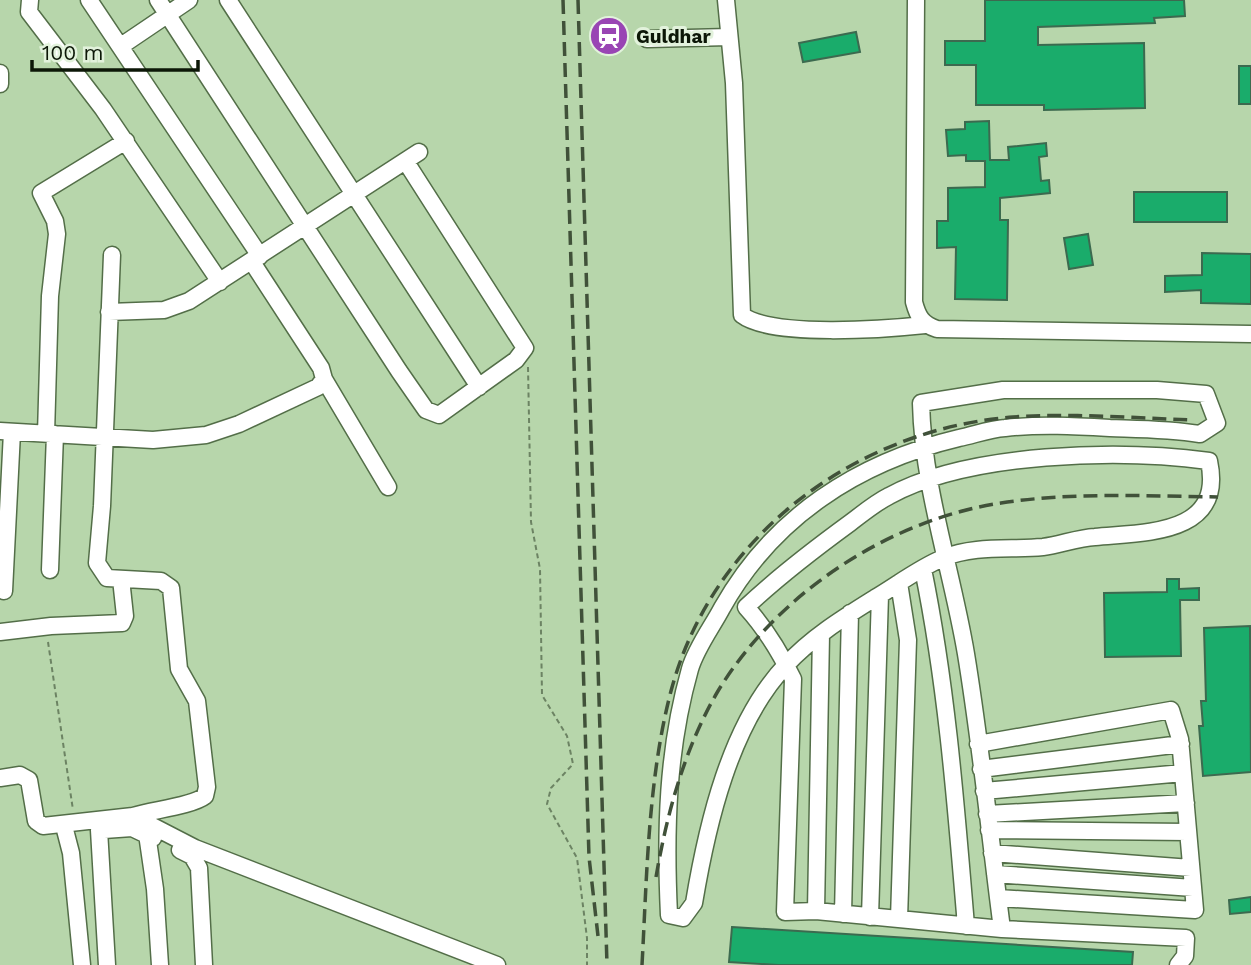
<svg xmlns="http://www.w3.org/2000/svg" width="1251" height="965" viewBox="0 0 1251 965" font-family="'Work Sans',sans-serif">
	<rect width="100%" height="100%" fill="#b7d6ab"/>
	<!-- building -->
	<path fill="#1aac6b" stroke="#3c6a4f" stroke-width="2" d="M 985,0 L 1184,0 L 1185,16 L 1154,18 L 1155,23 L 1038,27 L 1038,45 L 1144,43 L 1145,108 L 1044,110 L 1044,105 L 976,105 L 976,65 L 945,65 L 945,41 L 985,41 Z
		M 856,32 L 860,52 L 803,62 L 799,43 Z
		M 1239,66 L 1251,66 L 1251,104 L 1239,104 Z
		M 989,121 L 990,160 L 1009,160 L 1008,147 L 1046,143 L 1047,156 L 1039,157 L 1041,181 L 1049,180 L 1050,193 L 1000,198 L 1000,220 L 1008,220 L 1007,300 L 955,299 L 956,247 L 937,248 L 937,221 L 948,221 L 948,188 L 985,187 L 985,161 L 966,161 L 966,155 L 948,156 L 946,130 L 965,129 L 965,122 Z
		M 1134,192 L 1227,192 L 1227,222 L 1134,222 Z
		M 1088,234 L 1093,265 L 1069,269 L 1064,238 Z
		M 1202,253 L 1251,254 L 1251,304 L 1201,303 L 1201,290 L 1165,292 L 1165,276 L 1202,275 Z
		M 1167,579 L 1179,579 L 1179,589 L 1199,588 L 1199,600 L 1180,600 L 1181,656 L 1105,657 L 1104,593 L 1167,592 Z
		M 1250,626 L 1251,772 L 1203,776 L 1199,726 L 1203,726 L 1201,701 L 1206,701 L 1204,628 Z
		M 1251,897 L 1251,912 L 1230,914 L 1229,900 Z
		M 732,927 L 1133,952 L 1132,965 L 778,965 L 729,962 Z"/>
	<g fill="none" stroke-linecap="round" stroke-linejoin="round">
		<!-- minor casing -->
		<g stroke="#536e48" stroke-width="19">
			<path id="minor" d="M 30,0 L 29,12 L 103,109 L 220,282
				M 89,0 L 260,256
				M 158,0 L 399,371 L 426,410 L 439,415 L 516,360 L 525,348 L 406,162
				M 228,0 L 479,387
				M 726,0 L 734,83 L 742,315 C 772,338 887,329 925,325
				M 916,0 L 914,302 C 918,317 922,324 937,329 L 1251,334
				M 647,39 L 729,37
				M 121,46 L 189,0
				M 0,73 L 0,84
				M 112,255 L 102,506 L 97,563 L 107,578 L 161,581 L 171,588 L 179,669 L 197,701 L 207,787 L 205,796 C 192,806 152,810 133,816
				M 109,312 L 164,310 L 189,301 L 419,152
				M 324,379 L 388,487
				M 0,431 L 153,440 L 206,435 L 239,424 L 318,387 L 324,379 L 321,368 L 252,262
				M 46,434 L 50,296 L 57,234 L 55,221 L 41,193 L 126,141
				M 923,569 C 947,687 956,806 966,926
				M 50,570 L 55,434
				M 4,591 L 12,432
				M 0,632 L 51,626 L 122,623 L 125,616 L 121,579
				M 821,634 L 816,911 L 785,912 L 793,679 C 780,652 766,629 746,607 C 779,576 813,550 850,523 C 862,514 875,503 889,496 C 969,452 1120,449 1209,461 C 1225,536 1144,532 1095,537 C 1077,538 1060,545 1043,547 C 1009,550 975,545 943,558 C 919,568 897,585 875,598 C 843,618 812,637 786,665 C 730,724 707,825 694,903 L 683,918 L 669,915 C 665,831 667,750 690,669 C 696,648 712,627 722,608 C 773,517 858,462 959,438 C 974,435 989,429 1005,428 C 1040,424 1075,426 1110,428 C 1141,429 1169,429 1200,434 L 1217,423 L 1206,394 L 1157,390 L 1003,390 L 921,403 C 923,489 952,570 966,654 C 981,745 990,837 1002,929 L 1186,938 L 1185,956 L 1178,965
				M 978,744 L 1171,710 L 1180,739 L 1195,910 L 998,898
				M 981,769 L 1181,744
				M 0,778 L 20,775 L 29,780 L 36,821 L 43,826 L 133,816 L 195,848 L 497,965
				M 984,791 L 1183,773
				M 987,814 L 1186,803
				M 64,826 L 71,853 L 82,965
				M 99,830 L 107,965
				M 104,830 L 132,828 L 153,838
				M 989,830 L 1188,832
				M 147,834 L 155,889 L 160,965
				M 180,850 L 192,856 L 199,868 L 204,965
				M 992,853 L 1191,868
				M 995,874 L 1193,888
				M 816,911 L 1002,929
				M 843,914 L 850,613
				M 870,917 L 880,595
				M 899,919 L 908,640 L 899,583"/>
		</g>
		<!-- path -->
		<path stroke="#6c8363" stroke-width="2" stroke-dasharray="5 3.5" stroke-linecap="butt" d="M 528,367 L 531,522 L 540,569 L 542,695 L 567,736 L 573,764 L 551,788 L 547,804 L 577,858 L 587,938 L 587,965
			M 48,642 L 73,810"/>
		<!-- minor -->
		<use href="#minor" stroke="#fff" stroke-width="16"/>
		<!-- rail -->
		<path stroke="#405139" stroke-width="3.5" stroke-dasharray="14 7" stroke-linecap="butt" d="M 563,0 L 589,857 L 598,936
			M 578,0 L 607,965
			M 656,877 C 667,813 685,747 718,691 C 777,594 888,520 1001,503 C 1072,492 1146,496 1218,497
			M 642,965 C 647,874 648,779 671,691 C 712,536 856,429 1013,417 C 1073,413 1134,418 1193,420"/>
	</g>
	<!-- icons -->
	<defs>
		<g id="station-disc" transform="scale(2.0125)"><circle r="9.5" fill="#9945b4" stroke="#e2f2dc"/><path d="M-3-6H3Q5-6 5-4V2Q5 4 3 4L4.5 6H3L1.5 4h-3L-3 6H-4.5L-3 4Q-5 4-5 2V-4Q-5-6-3-6ZM-3.5-4v3h7v-3ZM-3.5 1v1.5H-2V1ZM2 1v1.5H3.5V1Z" fill="#fff"/></g>
	</defs>
	<g fill-rule="evenodd">
		<use href="#station-disc" x="609" y="36"/>
	</g>
	<g text-anchor="middle" stroke-width="6" stroke-linejoin="round" paint-order="stroke">
		<!-- poi labels -->
		<g font-size="19" font-weight="bold" fill="#0c1707" stroke="#e2f2dc" text-anchor="start">
			<text x="636" y="43">Guldhar</text>
		</g>
	</g>
	<!-- scale -->
	<path d="M32 60v10h166v-10" fill="none" stroke="#0c1707" stroke-width="3.5"/>
	<text x="42" y="60" font-size="21" fill="#0c1707" stroke="#e2f2dc" stroke-width="5" paint-order="stroke">100 m</text>
</svg>
